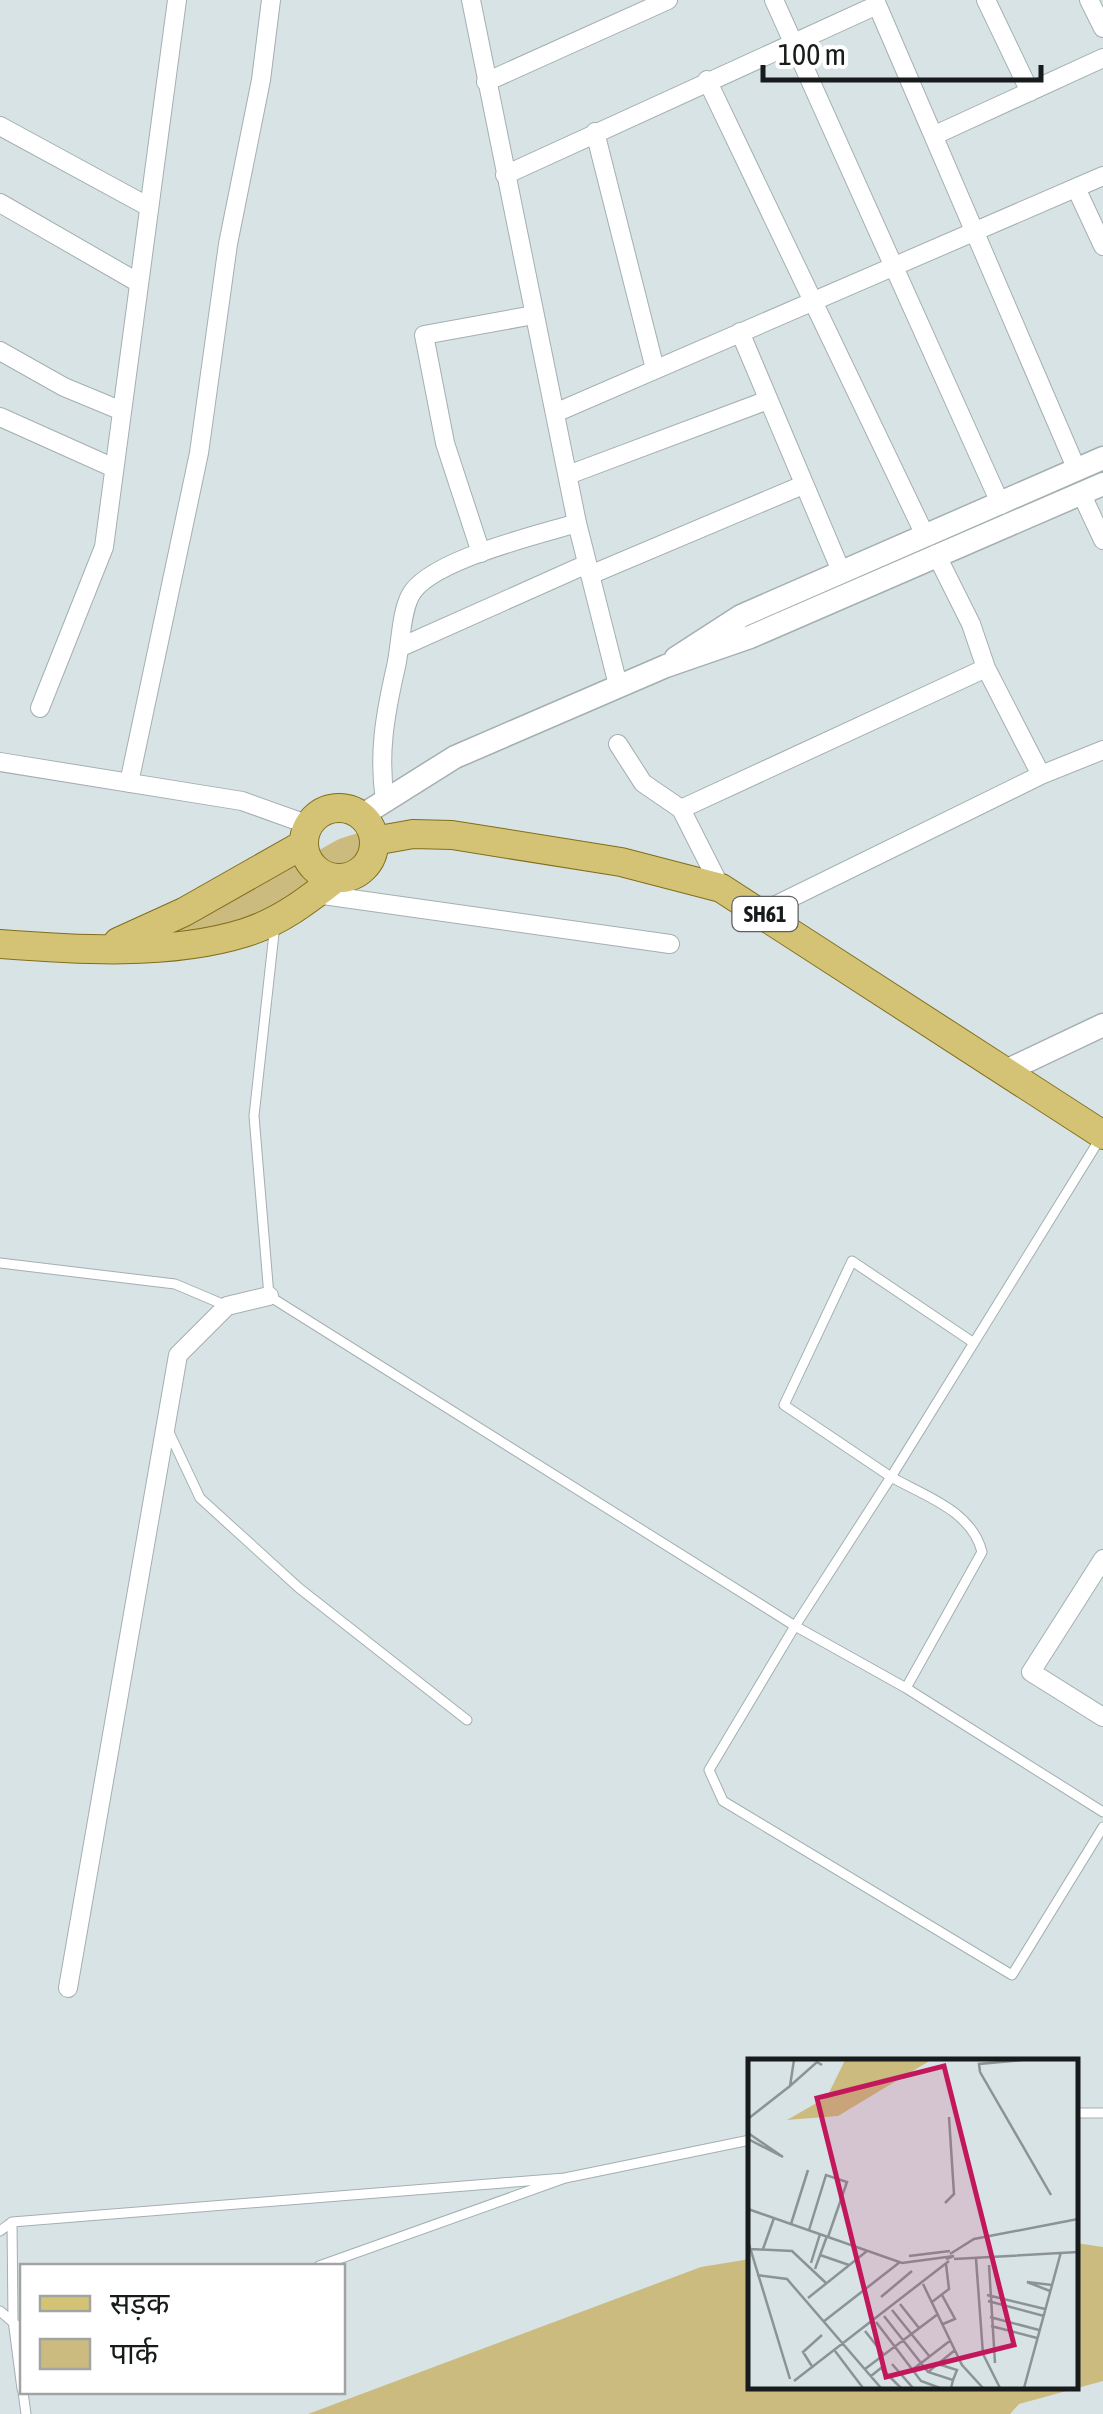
<svg xmlns="http://www.w3.org/2000/svg" width="1103" height="2414" viewBox="0 0 1103 2414" font-family="'Asap Condensed','Noto Sans Devanagari',sans-serif">
	<rect width="100%" height="100%" fill="#d8e3e6"/>
	<!-- green -->
	<path fill="#cbbb7e" d="M 358,833 L 375,838 L 361,859 L 235,930 L 171,944 L 182,926 L 339,839 Z
		M 1076,2243 L 1103,2247 L 1103,2381 L 1019,2404 L 1010,2414 L 308,2414 L 701,2267 L 750,2259 L 750,2386 L 1076,2386 Z"/>
	<g fill="none" stroke-linecap="round" stroke-linejoin="round">
		<!-- service casing -->
		<g stroke="#a4afb2" stroke-width="11">
			<path id="service" d="M 275,924 L 254,1116 L 269,1296 L 795,1626 L 891,1477 L 784,1405 L 852,1261 L 974,1343
				M 0,1263 L 175,1284 L 227,1306
				M 167,1428 L 200,1498 L 299,1588 L 467,1720
				M 906,1688 L 982,1552 C 972,1511 925,1496 891,1477 L 1101,1137
				M 1103,1812 L 906,1688 L 795,1626 L 709,1770 L 723,1801 L 1012,1975 L 1103,1827
				M 1076,2113 L 1103,2113
				M 0,2231 L 12,2222
				M 319,2266 L 565,2178 L 750,2140
				M 0,2311 L 22,2330
				M 22,2389 L 13,2320 L 12,2222 L 565,2178
				M 23,2392 L 26,2414"/>
		</g>
		<!-- minor casing -->
		<g stroke="#a4afb2" stroke-width="20">
			<path id="minor" d="M 471,0 L 577,523 L 618,685
				M 774,0 L 1001,505
				M 875,0 L 1077,470
				M 986,0 L 1030,92
				M 1089,0 L 1103,28
				M 707,80 L 924,533
				M 486,82 L 668,0
				M 0,126 L 149,207
				M 595,132 L 655,369
				M 935,135 L 1103,58
				M 505,175 L 877,5
				M 1076,188 L 1103,246
				M 0,203 L 139,283
				M 740,332 L 841,571
				M 0,351 L 64,387 L 122,411
				M 555,413 L 1103,176
				M 0,417 L 114,468
				M 568,475 L 768,400
				M 1081,493 L 1103,540
				M 481,553 L 445,443 L 424,335 L 534,315
				M 936,554 L 971,624 L 986,668 L 1041,775
				M 590,575 L 803,485
				M 401,647 L 587,564
				M 40,708 L 104,547 L 177,0
				M 618,744 L 643,783 L 681,809 L 721,888
				M 0,762 L 242,801 L 309,825
				M 129,783 L 199,453 L 228,244 L 261,80 L 271,0
				M 385,800 C 378,755 385,715 395,671 C 401,648 400,616 410,596 C 428,560 539,535 577,523
				M 681,809 L 986,668
				M 316,894 L 670,944
				M 762,912 L 1041,775 L 1103,750
				M 1103,1559 L 1031,1672 L 1103,1717
				M 68,1988 L 178,1355 L 227,1306 L 269,1296"/>
		</g>
		<!-- tertiary casing -->
		<g stroke="#a4afb2" stroke-width="25">
			<path id="tertiary" d="M 676,658 L 741,616 L 1103,458
				M 361,816 L 455,757 L 666,666 L 750,637 L 1103,484
				M 1008,1070 L 1103,1025"/>
		</g>
		<!-- primary casing -->
		<g stroke="#806e1a" stroke-width="30">
			<path id="primary" d="M304 843a35 35 0 1 1 70 0a35 35 0 1 1-70 0Z
				M 374,841 L 413,834 L 452,835 L 621,862 L 721,888 L 1103,1135
				M 118,942 L 184,912 L 304,844
				M 0,944 C 77,950 170,956 244,933 C 280,922 308,900 336,878"/>
		</g>
		<!-- service -->
		<use href="#service" stroke="#fff" stroke-width="9"/>
		<!-- minor -->
		<use href="#minor" stroke="#fff" stroke-width="18"/>
		<!-- tertiary -->
		<use href="#tertiary" stroke="#fff" stroke-width="22"/>
		<!-- primary -->
		<use href="#primary" stroke="#d4c375" stroke-width="28"/>
	</g>
	<g text-anchor="middle" stroke-width="8" stroke-linejoin="round" paint-order="stroke">
		<!-- shield labels -->
		<rect fill="#fff" stroke="#5d5f60" stroke-width="2.5" x="732.5" y="897" width="65" height="34" rx="8"/>
		<g font-size="22" font-weight="bold" fill="#171b1c">
			<text x="765" y="922">SH61</text>
		</g>
	</g>
	<!-- overview -->
	<g transform="translate(748 2059)">
		<rect width="330" height="330" fill="#d8e3e6"/>
		<path d="M 97,1 L 183,1 L 90,57 L 39,61 L 79,38 Z" fill="#cbbb7e"/>
		<path fill="none" stroke="#8b9395" stroke-width="2.5" d="M 46,1 L 42,27 L 69,3 L 74,6M 232,13 L 303,136M 232,13 L 231,5 L 274,1M 1,59 L 42,27M 0,74 L 35,98 L 0,80M 197,144 L 206,135 L 201,58M 0,150 L 154,204 L 206,197 L 198,200M 43,165 L 60,111M 61,171 L 78,116 L 99,123 L 80,178M 0,182 L 42,320M 3,190 L 44,192 L 78,224M 15,190 L 26,159M 202,195 L 226,180 L 330,160M 72,196 L 101,206M 161,197 L 202,192M 206,200 L 330,193M 228,200 L 235,295 L 252,329M 63,204 L 72,175M 241,206 L 247,304M 67,210 L 79,177M 9,216 L 39,220 L 133,329M 175,225 L 214,306 L 235,329M 302,232 L 279,223 L 304,226M 194,236 L 207,260 L 195,265M 239,236 L 297,250M 133,238 L 164,212M 60,239 L 119,192M 240,242 L 296,257M 184,243 L 201,230 L 198,205M 152,245 L 171,269M 144,251 L 182,298M 136,257 L 180,313 L 205,321 L 203,329M 242,258 L 291,271M 75,263 L 152,203M 128,263 L 173,322 L 192,329M 243,267 L 289,279M 117,272 L 136,296M 87,292 L 115,329M 144,305 L 165,329M 190,305 L 209,311 L 205,321M 65,309 L 55,293 L 74,276M 117,310 L 190,255M 164,311 L 203,281M 180,313 L 207,291M 123,317 L 133,309 L 153,329M 46,322 L 201,202M 276,329 L 313,193"/>
		<path fill="#c2185b" fill-opacity="0.15" stroke="#c2185b" stroke-width="5" d="M 196,7 L 266,286 L 138,318 L 69,39 Z"/>
		<rect width="330" height="330" fill="none" stroke="#171b1c" stroke-width="5"/>
	</g>
	<!-- legend -->
	<rect x="20" y="2264" width="325" height="130" fill="#ffffff" stroke="#a2a4a4" stroke-width="2.5"/>
	<rect x="40" y="2296" width="50" height="15" fill="#d4c375" stroke="#a2a4a4" stroke-width="2.5"/>
	<text x="110" y="2314" font-size="30" fill="#171b1c">सड़क</text>
	<rect x="40" y="2339" width="50" height="30" fill="#cbbb7e" stroke="#a2a4a4" stroke-width="2.5"/>
	<text x="110" y="2364" font-size="30" fill="#171b1c">पार्क</text>
	<!-- scale -->
	<path d="M763 65v15h278v-15" fill="none" stroke="#171b1c" stroke-width="5"/>
	<text x="778" y="65" font-size="30" fill="#171b1c" stroke="#ffffff" stroke-width="8" paint-order="stroke">100 m</text>
</svg>
